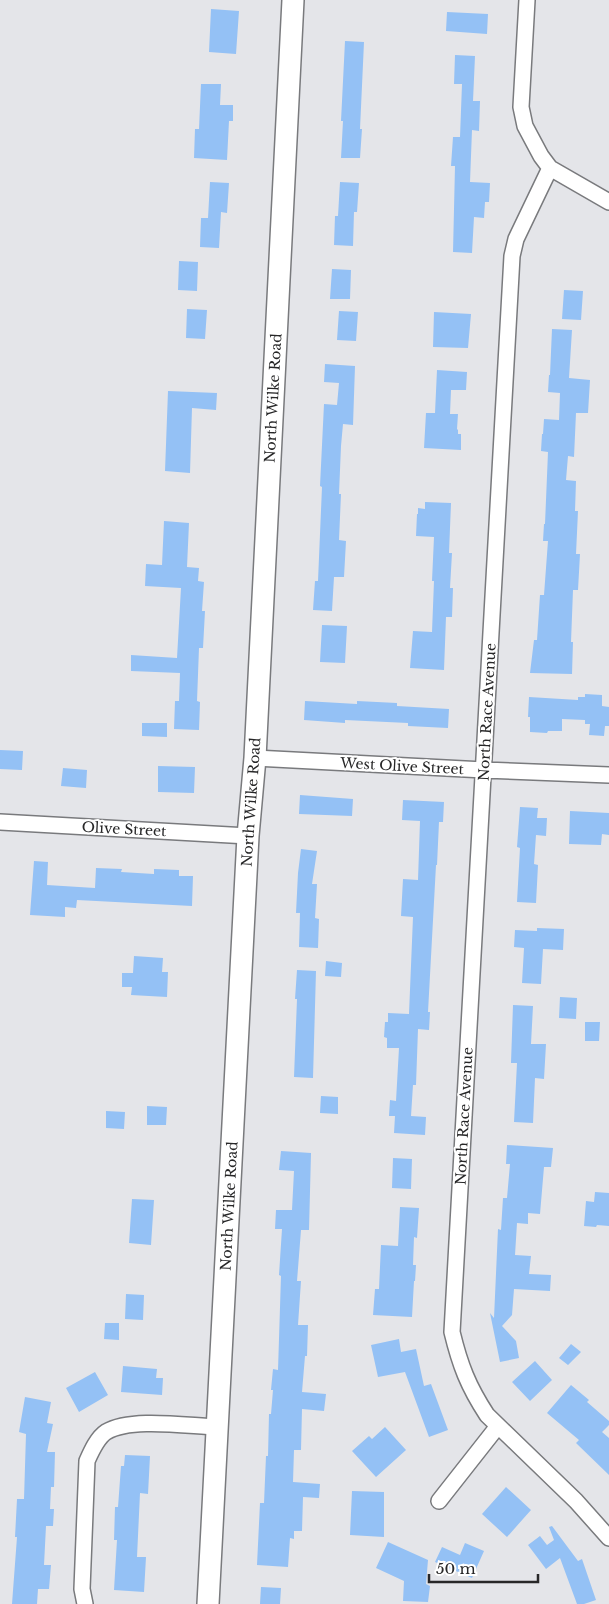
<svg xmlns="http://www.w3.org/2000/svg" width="609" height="1604" viewBox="0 0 609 1604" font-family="'Libre Baskerville',serif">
	<rect width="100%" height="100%" fill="#e4e5e9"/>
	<!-- building -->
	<path fill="#94c1f5" d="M 211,9 L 239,11 L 236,54 L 209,52 Z
		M 447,12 L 488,14 L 487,34 L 446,31 Z
		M 345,41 L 364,42 L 360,129 L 362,129 L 360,158 L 341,158 L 343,121 L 341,121 Z
		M 455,55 L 475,56 L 473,101 L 480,101 L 479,131 L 472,130 L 470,182 L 490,183 L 489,202 L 485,202 L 484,218 L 474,217 L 472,253 L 453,252 L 455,166 L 451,166 L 453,137 L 460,137 L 462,84 L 454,84 Z
		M 201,84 L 221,84 L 220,105 L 233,105 L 233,121 L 229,121 L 227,160 L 194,158 L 195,129 L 199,129 Z
		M 210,182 L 229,183 L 227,213 L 221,212 L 219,248 L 200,247 L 201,218 L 208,218 Z
		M 340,182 L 359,183 L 357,212 L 354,212 L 353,246 L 334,245 L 335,216 L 338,216 Z
		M 179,261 L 198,262 L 197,291 L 178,290 Z
		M 332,269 L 351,270 L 350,299 L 330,299 Z
		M 564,290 L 583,291 L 581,320 L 562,319 Z
		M 187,309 L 207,310 L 205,339 L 186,338 Z
		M 339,311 L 358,312 L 356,341 L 337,340 Z
		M 434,312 L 471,314 L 468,348 L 433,347 Z
		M 552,329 L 572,330 L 569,378 L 590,380 L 588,413 L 576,413 L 574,457 L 568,456 L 566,480 L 576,481 L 575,511 L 578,511 L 576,554 L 580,554 L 578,590 L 573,590 L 571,642 L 573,642 L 572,674 L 530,673 L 534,640 L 537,640 L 540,595 L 544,595 L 548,541 L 543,541 L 544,524 L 545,524 L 548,452 L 541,451 L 542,434 L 543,434 L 544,419 L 559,420 L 560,393 L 548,392 L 549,375 L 550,375 Z
		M 325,364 L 355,366 L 353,425 L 343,424 L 341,446 L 339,494 L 341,494 L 339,540 L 346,541 L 344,577 L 334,577 L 332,611 L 313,610 L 315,581 L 318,581 L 322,487 L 320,486 L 324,404 L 337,405 L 339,383 L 324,382 Z
		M 437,370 L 467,372 L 466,390 L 451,390 L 450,414 L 458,414 L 457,429 L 458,430 L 458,434 L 461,434 L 461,450 L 424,448 L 426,413 L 435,413 Z
		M 168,391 L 217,393 L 216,410 L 192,408 L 190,473 L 165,471 Z
		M 425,502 L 451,503 L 449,553 L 452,553 L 450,588 L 453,588 L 452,617 L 446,617 L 444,670 L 410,668 L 413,631 L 432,632 L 434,581 L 432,581 L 434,537 L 416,536 L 417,514 L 418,514 L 418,508 L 425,509 Z
		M 164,521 L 189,523 L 187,567 L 199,568 L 198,581 L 204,582 L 202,611 L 205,611 L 203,648 L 199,648 L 197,701 L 200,702 L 199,730 L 174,729 L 175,701 L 179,701 L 180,673 L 131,671 L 131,655 L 177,658 L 181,588 L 145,586 L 146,564 L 162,565 Z
		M 322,625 L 347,626 L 345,663 L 320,662 Z
		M 585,694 L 602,695 L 602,706 L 609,707 L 609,726 L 605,726 L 604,736 L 589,735 L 590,724 L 585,724 L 585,720 L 562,719 L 562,731 L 548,731 L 547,733 L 530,732 L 530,717 L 528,717 L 529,697 L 578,700 L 578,697 L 585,697 Z
		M 305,701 L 357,704 L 357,701 L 397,703 L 397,706 L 449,709 L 448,728 L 408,726 L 408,723 L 345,720 L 345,723 L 304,720 Z
		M 142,723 L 167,723 L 167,737 L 142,736 Z
		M 0,750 L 23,751 L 22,770 L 0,769 Z
		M 158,766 L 195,767 L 194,793 L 158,792 Z
		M 63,768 L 87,770 L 86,788 L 61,786 Z
		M 300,795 L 353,799 L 352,816 L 299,814 Z
		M 403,800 L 444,802 L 443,822 L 439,822 L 437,865 L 436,865 L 428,1012 L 430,1012 L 429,1030 L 418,1029 L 416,1085 L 413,1085 L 411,1116 L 426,1117 L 425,1135 L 394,1133 L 395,1116 L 389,1116 L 390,1100 L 396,1101 L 399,1048 L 387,1048 L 387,1038 L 384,1037 L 385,1022 L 388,1022 L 388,1013 L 409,1014 L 413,917 L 401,916 L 403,879 L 418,880 L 420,821 L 402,820 Z
		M 520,807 L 538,808 L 537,818 L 547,818 L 546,836 L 536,835 L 534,864 L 538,865 L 536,903 L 517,902 L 520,848 L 517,847 Z
		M 570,811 L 609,813 L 609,835 L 602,834 L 601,845 L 569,844 Z
		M 301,849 L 317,851 L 312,884 L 317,884 L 315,918 L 319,919 L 318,948 L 299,947 L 300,913 L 296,913 L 298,873 Z
		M 34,861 L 48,862 L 47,885 L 95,888 L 96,868 L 122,869 L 121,872 L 154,874 L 154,869 L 179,870 L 179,876 L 193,876 L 192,906 L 77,900 L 76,908 L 65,907 L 65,917 L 30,915 Z
		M 537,928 L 564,929 L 563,950 L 543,949 L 541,984 L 522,983 L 524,948 L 514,947 L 515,930 L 537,931 Z
		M 134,956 L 163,958 L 162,972 L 168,972 L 167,997 L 131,995 L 132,987 L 122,987 L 122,973 L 133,973 Z
		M 326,961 L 342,963 L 341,977 L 325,976 Z
		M 297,970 L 316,971 L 313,1078 L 294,1077 L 297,999 L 295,999 Z
		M 560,997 L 577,998 L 576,1019 L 559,1018 Z
		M 513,1005 L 533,1006 L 531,1044 L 546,1044 L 544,1079 L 535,1078 L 533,1123 L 514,1122 L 517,1063 L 511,1063 Z
		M 585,1022 L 600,1022 L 599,1041 L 585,1041 Z
		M 321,1096 L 338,1097 L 338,1114 L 320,1113 Z
		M 147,1106 L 167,1107 L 166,1125 L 147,1125 Z
		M 106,1111 L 125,1112 L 124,1129 L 106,1128 Z
		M 507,1145 L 553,1148 L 551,1167 L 544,1167 L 540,1214 L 528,1213 L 528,1224 L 517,1223 L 515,1255 L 531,1256 L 529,1274 L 551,1275 L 550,1291 L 514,1289 L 512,1315 L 502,1326 L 516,1341 L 519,1358 L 500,1362 L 490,1313 L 494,1318 L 498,1229 L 501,1230 L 503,1198 L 507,1198 L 510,1164 L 506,1164 Z
		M 281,1151 L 311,1153 L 309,1230 L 301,1230 L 297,1281 L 301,1281 L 298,1325 L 308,1325 L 307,1356 L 305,1356 L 302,1392 L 326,1394 L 324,1411 L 302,1409 L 301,1450 L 294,1450 L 293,1482 L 320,1484 L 319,1498 L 303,1497 L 302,1531 L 294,1531 L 294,1539 L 290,1538 L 288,1567 L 257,1565 L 260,1503 L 264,1503 L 266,1456 L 268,1456 L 269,1414 L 271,1414 L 273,1390 L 271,1390 L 273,1369 L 278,1370 L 281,1276 L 279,1275 L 282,1229 L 275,1229 L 276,1210 L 292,1210 L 294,1171 L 279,1170 Z
		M 393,1158 L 412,1159 L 411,1189 L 392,1188 Z
		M 595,1192 L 609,1193 L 609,1226 L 597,1225 L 596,1227 L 584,1226 L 586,1201 L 594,1202 Z
		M 132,1199 L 154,1200 L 151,1245 L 129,1243 Z
		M 400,1207 L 419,1208 L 417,1238 L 414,1237 L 413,1265 L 416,1265 L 415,1281 L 414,1281 L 412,1317 L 373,1315 L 375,1289 L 379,1289 L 381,1245 L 398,1246 Z
		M 126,1294 L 144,1295 L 143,1320 L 125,1319 Z
		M 105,1323 L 119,1323 L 119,1340 L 104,1339 Z
		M 399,1339 L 401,1352 L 416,1349 L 424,1386 L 431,1384 L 448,1430 L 429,1437 L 405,1372 L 378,1377 L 371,1345 Z
		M 571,1344 L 581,1352 L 568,1365 L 559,1358 Z
		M 535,1361 L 552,1380 L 530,1401 L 512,1382 Z
		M 123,1366 L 157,1369 L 156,1378 L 163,1378 L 162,1395 L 121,1392 Z
		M 95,1372 L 108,1395 L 79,1412 L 66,1388 Z
		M 571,1385 L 589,1400 L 587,1402 L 609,1421 L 609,1425 L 602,1432 L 609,1438 L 609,1475 L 576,1443 L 579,1440 L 547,1413 Z
		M 25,1397 L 51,1402 L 47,1423 L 53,1424 L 47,1452 L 55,1452 L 54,1487 L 51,1487 L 50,1509 L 54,1509 L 53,1526 L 46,1526 L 44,1565 L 51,1565 L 49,1589 L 38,1589 L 37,1604 L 12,1604 L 17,1537 L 15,1537 L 17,1499 L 24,1499 L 26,1434 L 19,1432 Z
		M 385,1427 L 406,1450 L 376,1477 L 352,1451 L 369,1436 L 372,1439 Z
		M 125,1455 L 150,1456 L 148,1494 L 140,1493 L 137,1557 L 146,1557 L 144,1592 L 114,1590 L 117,1540 L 114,1540 L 115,1507 L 118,1507 L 121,1466 L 124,1466 Z
		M 506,1487 L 531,1510 L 507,1537 L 482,1514 Z
		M 352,1491 L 384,1492 L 384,1537 L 350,1535 Z
		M 552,1526 L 578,1561 L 582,1559 L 596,1600 L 584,1604 L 577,1604 L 560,1558 L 546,1569 L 528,1545 L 540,1536 L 547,1545 L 554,1540 L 549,1527 Z
		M 388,1542 L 428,1560 L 426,1584 L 430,1586 L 428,1602 L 403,1601 L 404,1581 L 376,1568 Z
		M 465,1543 L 484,1551 L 472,1578 L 435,1562 L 442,1547 L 460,1555 Z
		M 261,1587 L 281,1588 L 280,1604 L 260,1604 Z"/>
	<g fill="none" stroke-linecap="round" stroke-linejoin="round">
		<!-- street casing -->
		<g stroke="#797a7d" stroke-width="18">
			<path id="street" d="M 527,0 L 521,107 L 525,126 L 541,156 L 550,168 L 609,202
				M 550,168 L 516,239 L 512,256 L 452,1332 C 460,1365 468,1386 487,1415 L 576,1501 L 609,1538
				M 255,758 L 484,770 L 609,775
				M 0,822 L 248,836
				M 439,1501 L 498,1426
				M 85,1604 L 82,1589 L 87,1461 C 91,1452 97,1438 106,1432 C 131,1417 187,1426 217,1427"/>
		</g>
		<!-- secondary casing -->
		<g stroke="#797a7d" stroke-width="24">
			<path id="secondary" d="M 208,1604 L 248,836 L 255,758 L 293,0"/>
		</g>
		<!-- street -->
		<use href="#street" stroke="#fff" stroke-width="15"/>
		<!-- secondary -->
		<use href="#secondary" stroke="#fff" stroke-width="21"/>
	</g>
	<g text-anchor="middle" stroke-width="4" stroke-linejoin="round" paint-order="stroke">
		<!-- street labels -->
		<g font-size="14" fill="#272728" stroke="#fff">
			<text transform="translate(273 398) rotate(-87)" y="5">North Wilke Road</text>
			<text transform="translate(487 712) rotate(-87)" y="5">North Race Avenue</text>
			<text transform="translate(402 766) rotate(3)" y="5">West Olive Street</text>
			<text transform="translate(251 802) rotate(-86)" y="5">North Wilke Road</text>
			<text transform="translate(124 829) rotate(3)" y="5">Olive Street</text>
			<text transform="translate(464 1116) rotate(-87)" y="5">North Race Avenue</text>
			<text transform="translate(229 1206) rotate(-87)" y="5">North Wilke Road</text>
		</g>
	</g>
	<!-- scale -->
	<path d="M429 1574v8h109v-8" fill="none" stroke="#272728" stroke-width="2.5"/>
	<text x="436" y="1574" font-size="15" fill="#272728" stroke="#ffffff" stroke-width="4" paint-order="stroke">50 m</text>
</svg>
